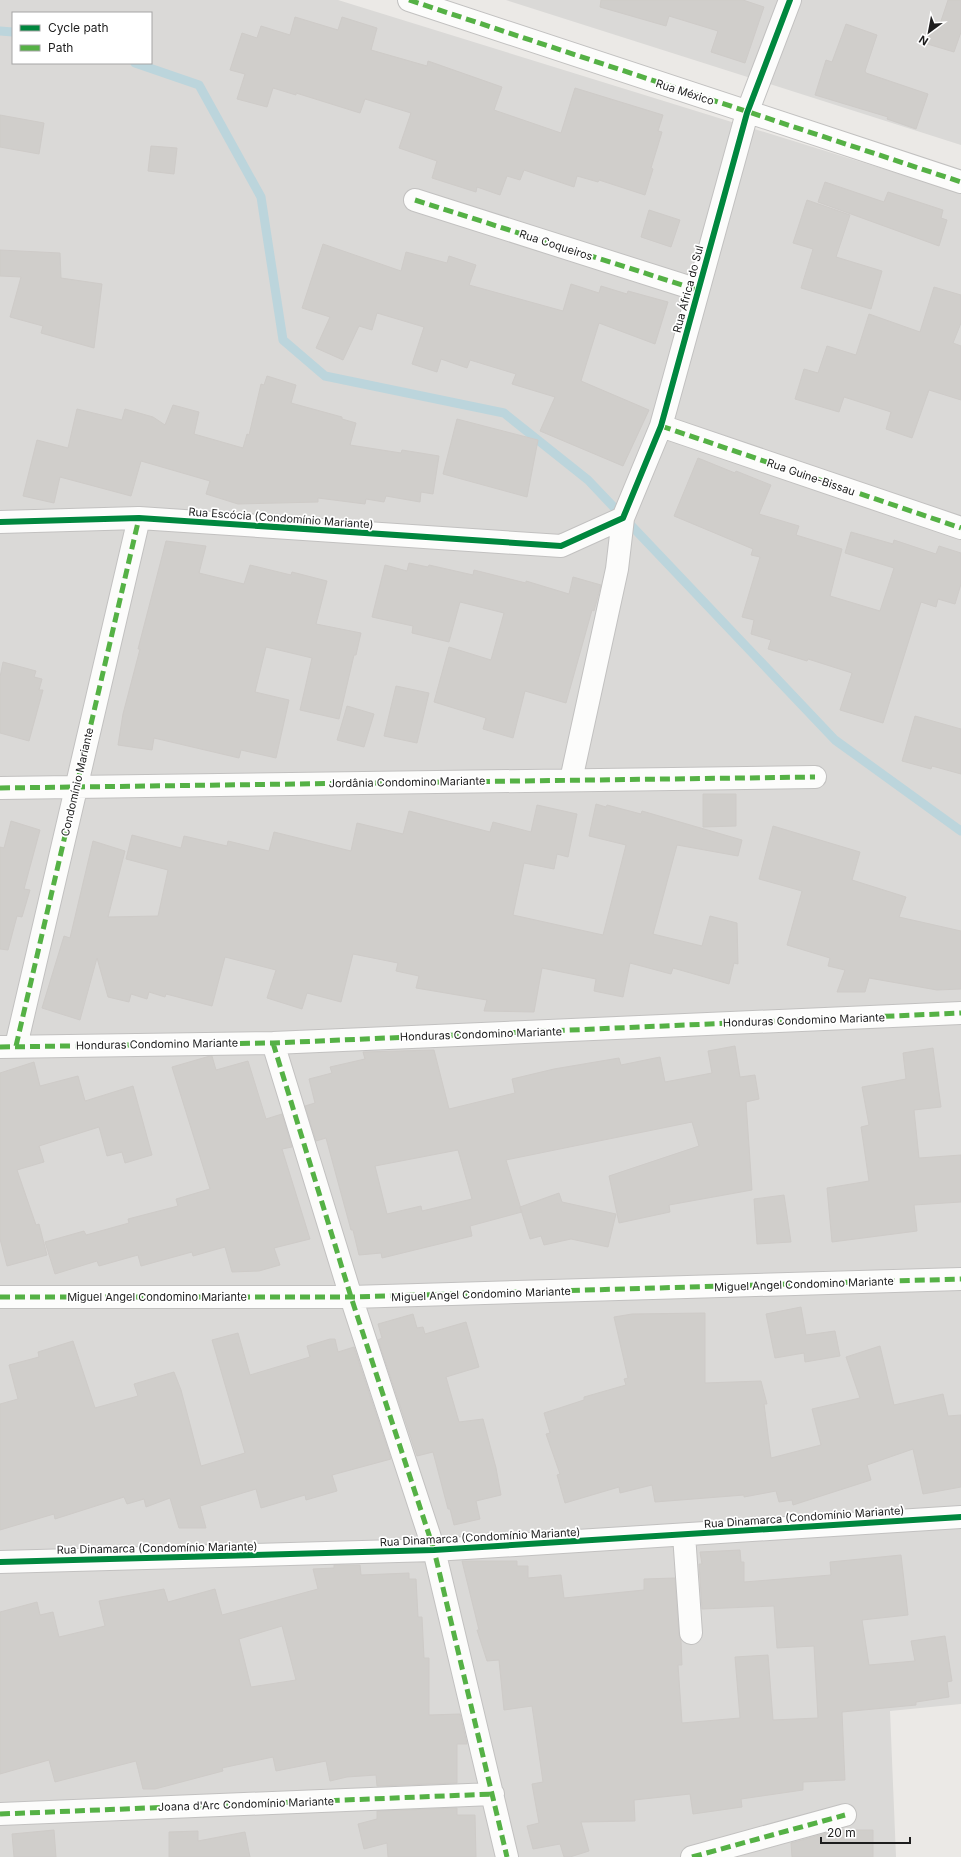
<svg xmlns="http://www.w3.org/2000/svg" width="961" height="1857" viewBox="0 0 961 1857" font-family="Inter,sans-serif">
	<rect width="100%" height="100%" fill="#ebe9e6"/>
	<!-- residential -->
	<path fill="#dad9d7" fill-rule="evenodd" d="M 0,0 L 338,0 L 961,193 L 961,1704 L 890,1711 L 896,1857 L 0,1857 ZM 13,13 L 151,13 L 151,63 L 13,63 Z
		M 506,0 L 961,0 L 961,145 Z"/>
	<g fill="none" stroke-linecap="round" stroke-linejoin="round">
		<!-- stream -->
		<path stroke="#bcd5dc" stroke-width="9" d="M 0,31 L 13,32
			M 135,63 L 199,85 L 261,197 L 283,340 L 325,376 L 504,413 L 588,480 L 835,740 L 961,831"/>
	</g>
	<!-- building -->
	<path fill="#d0cecb" stroke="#cecbc8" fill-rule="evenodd" d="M 601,0 L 743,0 L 764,7 L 745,63 L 711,52 L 718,31 L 669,16 L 666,26 L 600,7 Z
		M 948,0 L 961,0 L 961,32 L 954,52 L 924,43 L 931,21 L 940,24 Z
		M 295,17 L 338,30 L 342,17 L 377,28 L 371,50 L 427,66 L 428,61 L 502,87 L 494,110 L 561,133 L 575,88 L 663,115 L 658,131 L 662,132 L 659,142 L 651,168 L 653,169 L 645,195 L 599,180 L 598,182 L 577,176 L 574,187 L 524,170 L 520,180 L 507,176 L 500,195 L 477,187 L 476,192 L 432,178 L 437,161 L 399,148 L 411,113 L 365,99 L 360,113 L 296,93 L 296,95 L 273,88 L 267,107 L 237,99 L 245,74 L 230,70 L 242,33 L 257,38 L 261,26 L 290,35 Z
		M 846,24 L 877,35 L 865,71 L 866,73 L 928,94 L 916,129 L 887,119 L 888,117 L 815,95 L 826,60 L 832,62 Z
		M 0,115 L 44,123 L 39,154 L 0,147 Z
		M 151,146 L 177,148 L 174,174 L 148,171 Z
		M 825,182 L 884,202 L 888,192 L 943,210 L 941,218 L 947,220 L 939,246 L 818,202 Z
		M 807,200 L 850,215 L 836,257 L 882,271 L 871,309 L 801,288 L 813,249 L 793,243 Z
		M 649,210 L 680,220 L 671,247 L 641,237 Z
		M 323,244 L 401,271 L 406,252 L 447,263 L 449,256 L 476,265 L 469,285 L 563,311 L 571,284 L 599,293 L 601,286 L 627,294 L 628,291 L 668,302 L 655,344 L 599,323 L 581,381 L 649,410 L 623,466 L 540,431 L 555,397 L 512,384 L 516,374 L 470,360 L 467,368 L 441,359 L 437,372 L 412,364 L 424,327 L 377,313 L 372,330 L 359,326 L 343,360 L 316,348 L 330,317 L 302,308 Z
		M 0,250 L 60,253 L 61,278 L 102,284 L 94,348 L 41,333 L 43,326 L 10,317 L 21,277 L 0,276 Z
		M 934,287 L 961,295 L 961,323 L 953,343 L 961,346 L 961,400 L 929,390 L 912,438 L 886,429 L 891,412 L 844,397 L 839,412 L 795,399 L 804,369 L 818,373 L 827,346 L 856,355 L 869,314 L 920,332 Z
		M 267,376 L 296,385 L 291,403 L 342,417 L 342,419 L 356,423 L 350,445 L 401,453 L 402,450 L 439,456 L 433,494 L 421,492 L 420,502 L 386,496 L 384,502 L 366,499 L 365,504 L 318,498 L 318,502 L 238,504 L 206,494 L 210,481 L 141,461 L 131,496 L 60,477 L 54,503 L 23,496 L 37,440 L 68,448 L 77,409 L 122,420 L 125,409 L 153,417 L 165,425 L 173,405 L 199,412 L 194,434 L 243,448 L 247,434 L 249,435 L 261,384 L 264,385 Z
		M 457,419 L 538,440 L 527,497 L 443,474 Z
		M 698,458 L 735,473 L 736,471 L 771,485 L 759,514 L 799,526 L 796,535 L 842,549 L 830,596 L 880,611 L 894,568 L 845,553 L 851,532 L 893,544 L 894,540 L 936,554 L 939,546 L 961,553 L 961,584 L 955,604 L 938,599 L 936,607 L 921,602 L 883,723 L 840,710 L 852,673 L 808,659 L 807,661 L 768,649 L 771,640 L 751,634 L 754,620 L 742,617 L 760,557 L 751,555 L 753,549 L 674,516 Z
		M 166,541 L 206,546 L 199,573 L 244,584 L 250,565 L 291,575 L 292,572 L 327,581 L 316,624 L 361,633 L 356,655 L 354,655 L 339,719 L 300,710 L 312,658 L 266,647 L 255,692 L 289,700 L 276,758 L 241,750 L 239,758 L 154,738 L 152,750 L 118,745 L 123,714 L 140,649 L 138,649 Z
		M 409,563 L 428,567 L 429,565 L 473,575 L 474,570 L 526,583 L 526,581 L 569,594 L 573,577 L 601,585 L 594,611 L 592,610 L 566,703 L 525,691 L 513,738 L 483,729 L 486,718 L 434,702 L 449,647 L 491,660 L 504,613 L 460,602 L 449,642 L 412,633 L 413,626 L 372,617 L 385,565 L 407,571 Z
		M 3,662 L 36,671 L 34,677 L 42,679 L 39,690 L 43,690 L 29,741 L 0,733 L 0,677 Z
		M 396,686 L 429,693 L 417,743 L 384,736 Z
		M 347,706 L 374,714 L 364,747 L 337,740 Z
		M 915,716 L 961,729 L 961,774 L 932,766 L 931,769 L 902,761 Z
		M 703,794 L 736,794 L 736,826 L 703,827 Z
		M 596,804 L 606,807 L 607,805 L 641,814 L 642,811 L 742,840 L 738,856 L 677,845 L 653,934 L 702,946 L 710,916 L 737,923 L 738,964 L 734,963 L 729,984 L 673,968 L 671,974 L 630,963 L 623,997 L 594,991 L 596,979 L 542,968 L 534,1012 L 484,1011 L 487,1000 L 416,988 L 419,976 L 396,971 L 398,963 L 353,954 L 341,1002 L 307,993 L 302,1009 L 267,998 L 276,970 L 225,957 L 212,1006 L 166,994 L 165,997 L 149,992 L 147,999 L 131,994 L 129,1002 L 108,997 L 97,958 L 80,1020 L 42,1008 L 64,936 L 70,938 L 93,841 L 125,851 L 108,917 L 158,916 L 168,870 L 126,859 L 132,835 L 181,848 L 184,836 L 227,846 L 228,841 L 269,851 L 274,832 L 351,851 L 357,823 L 403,834 L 409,811 L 490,832 L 493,822 L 531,832 L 537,805 L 577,814 L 568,857 L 557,854 L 554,869 L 524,863 L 513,915 L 603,935 L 626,845 L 589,836 Z
		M 11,821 L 40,830 L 24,889 L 30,890 L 22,917 L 17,916 L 8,950 L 0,949 L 0,847 L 4,848 Z
		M 773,826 L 860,852 L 852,880 L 906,897 L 899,917 L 961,931 L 961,989 L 937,990 L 869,978 L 865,992 L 837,992 L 845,970 L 828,966 L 830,958 L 787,945 L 802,891 L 759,879 Z
		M 735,1046 L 740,1077 L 755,1075 L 759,1099 L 746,1102 L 752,1190 L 669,1205 L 670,1212 L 619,1223 L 609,1176 L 699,1146 L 692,1122 L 506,1160 L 522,1212 L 470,1226 L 472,1236 L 382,1258 L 381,1253 L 359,1255 L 353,1230 L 351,1230 L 326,1138 L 316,1141 L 305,1106 L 315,1103 L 309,1079 L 332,1073 L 330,1067 L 365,1059 L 363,1052 L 434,1050 L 449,1109 L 515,1093 L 512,1079 L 554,1069 L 619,1058 L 621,1065 L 660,1057 L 665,1082 L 712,1073 L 708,1051 ZM 458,1150 L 472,1199 L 422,1211 L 421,1206 L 387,1214 L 375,1166 Z
		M 933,1048 L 941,1107 L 914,1110 L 919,1158 L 961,1155 L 961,1202 L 914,1205 L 917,1231 L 832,1242 L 827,1188 L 869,1181 L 861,1127 L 869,1125 L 862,1087 L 906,1079 L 903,1053 Z
		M 210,1056 L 212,1056 L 216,1070 L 248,1061 L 266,1119 L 282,1114 L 292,1147 L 282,1149 L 310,1239 L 274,1248 L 280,1265 L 259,1271 L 232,1272 L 225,1247 L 193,1256 L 192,1252 L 141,1266 L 138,1255 L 99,1266 L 97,1261 L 55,1274 L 45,1242 L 84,1231 L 86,1235 L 129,1223 L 128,1219 L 178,1206 L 176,1199 L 210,1189 L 172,1067 Z
		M 34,1062 L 40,1086 L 78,1076 L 85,1101 L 133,1086 L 152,1155 L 125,1163 L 122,1152 L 107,1156 L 99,1127 L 39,1146 L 44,1162 L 17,1170 L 36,1225 L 39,1224 L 47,1255 L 7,1266 L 0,1239 L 0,1073 Z
		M 559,1193 L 562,1202 L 616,1214 L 608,1247 L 571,1239 L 544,1245 L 541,1236 L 530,1239 L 520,1207 Z
		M 784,1195 L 791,1242 L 757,1244 L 754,1199 Z
		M 801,1307 L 806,1335 L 835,1331 L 840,1356 L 805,1362 L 804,1353 L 775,1358 L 766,1314 Z
		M 705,1313 L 705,1383 L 761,1381 L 767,1404 L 764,1404 L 771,1458 L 821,1445 L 812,1409 L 860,1398 L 846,1357 L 880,1346 L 894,1405 L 943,1394 L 948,1416 L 961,1415 L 961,1487 L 923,1494 L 913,1449 L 867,1465 L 871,1480 L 793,1505 L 792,1500 L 779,1502 L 776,1491 L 744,1497 L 744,1495 L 655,1502 L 652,1485 L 620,1493 L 619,1487 L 565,1503 L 557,1475 L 560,1474 L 546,1434 L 550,1433 L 544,1413 L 584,1400 L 584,1397 L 626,1385 L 624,1379 L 628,1378 L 614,1317 L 632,1314 Z
		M 413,1314 L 417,1328 L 423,1327 L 425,1334 L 466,1322 L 479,1367 L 446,1377 L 459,1422 L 483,1419 L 496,1468 L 501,1495 L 476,1501 L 480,1519 L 454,1525 L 450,1509 L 448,1509 L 433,1452 L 417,1456 L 378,1340 L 382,1338 L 378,1324 Z
		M 238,1333 L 250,1375 L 310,1357 L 307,1346 L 330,1339 L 335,1339 L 338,1352 L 354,1347 L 391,1459 L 332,1475 L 337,1491 L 306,1500 L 305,1495 L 261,1508 L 256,1489 L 200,1506 L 206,1528 L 179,1528 L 170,1498 L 146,1507 L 144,1499 L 127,1504 L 124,1497 L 55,1519 L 54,1514 L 0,1530 L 0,1404 L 18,1399 L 9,1365 L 39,1357 L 38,1352 L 73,1341 L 95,1408 L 138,1396 L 134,1384 L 174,1372 L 181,1390 L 201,1466 L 245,1453 L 212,1340 Z
		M 740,1550 L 741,1562 L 744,1562 L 744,1582 L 831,1575 L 830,1562 L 901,1555 L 908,1615 L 862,1620 L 869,1665 L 915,1661 L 911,1641 L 945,1636 L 952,1681 L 947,1682 L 949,1697 L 916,1702 L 916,1705 L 842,1712 L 845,1780 L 803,1782 L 803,1790 L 741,1799 L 742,1807 L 693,1814 L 690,1794 L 634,1800 L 635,1821 L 581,1822 L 589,1851 L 570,1857 L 564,1857 L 560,1844 L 533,1849 L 527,1826 L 539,1823 L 532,1784 L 543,1782 L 532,1706 L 504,1710 L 499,1660 L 487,1661 L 477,1630 L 479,1630 L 462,1561 L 517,1561 L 517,1566 L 528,1566 L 528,1578 L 561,1575 L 564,1598 L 644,1590 L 644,1579 L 675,1578 L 679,1634 L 681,1641 L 682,1665 L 678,1665 L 682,1723 L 740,1718 L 735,1657 L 768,1655 L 773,1720 L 818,1718 L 814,1646 L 777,1648 L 774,1606 L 702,1609 L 699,1564 L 702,1564 L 700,1552 Z
		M 334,1565 L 360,1565 L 361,1575 L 409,1573 L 409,1579 L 416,1579 L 418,1617 L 422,1617 L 424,1658 L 429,1658 L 429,1715 L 460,1714 L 467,1744 L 457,1744 L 457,1783 L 377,1786 L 376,1775 L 347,1777 L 330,1781 L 326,1761 L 276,1771 L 273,1757 L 222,1768 L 223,1771 L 155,1789 L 143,1789 L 136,1761 L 55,1782 L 49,1760 L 0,1774 L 0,1612 L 37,1602 L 40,1615 L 53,1612 L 59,1637 L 105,1626 L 99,1601 L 164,1589 L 168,1602 L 215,1589 L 222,1615 L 318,1589 L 313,1569 L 334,1568 ZM 282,1626 L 296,1680 L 251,1687 L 239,1639 Z
		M 457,1808 L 457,1815 L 475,1815 L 476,1857 L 388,1857 L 387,1843 L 364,1849 L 358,1824 L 377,1819 L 377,1811 Z
		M 54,1830 L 56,1857 L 14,1857 L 12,1834 Z
		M 838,1830 L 873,1830 L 873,1857 L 792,1857 L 791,1843 Z
		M 198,1831 L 198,1841 L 245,1832 L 250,1857 L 169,1857 L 169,1832 Z"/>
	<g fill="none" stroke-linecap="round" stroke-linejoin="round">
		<!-- minor casing -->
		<g stroke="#c2c1c0" stroke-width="24">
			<path id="minor" d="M 409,0 L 961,182
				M 415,200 L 698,290
				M 661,426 L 961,528
				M 0,522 L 139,518 L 561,546 L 623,518 L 661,426 L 747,113 L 790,0
				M 571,780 L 617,569 L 623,518
				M 0,788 L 815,777
				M 273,1043 L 351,1297 L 434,1550 L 507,1857
				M 16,1046 L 139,518
				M 0,1047 L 273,1043 L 961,1013
				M 0,1297 L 351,1297 L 961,1279
				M 684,1535 L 691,1633
				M 0,1562 L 434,1550 L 961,1517
				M 0,1814 L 493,1794
				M 692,1857 L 845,1815"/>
		</g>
		<!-- minor -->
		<use href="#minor" stroke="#fcfcfb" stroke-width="22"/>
		<!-- quiet -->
		<path stroke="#55b145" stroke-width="5" stroke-dasharray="10 5" stroke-linecap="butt" d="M 409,0 L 961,182
			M 415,200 L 698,290
			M 661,426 L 961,528
			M 0,788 L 815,777
			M 273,1043 L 351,1297 L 434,1550 L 507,1857
			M 16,1046 L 139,518
			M 0,1047 L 273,1043 L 961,1013
			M 0,1297 L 351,1297 L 961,1279
			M 0,1814 L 493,1794
			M 692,1857 L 845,1815"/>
		<!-- cycleway casing -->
		<g stroke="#fff" stroke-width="8">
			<path id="cycleway" d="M 0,522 L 139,518 L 561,546 L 623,518 L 661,426 L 747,113 L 790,0
				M 0,1562 L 434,1550 L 961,1517"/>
		</g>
		<!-- cycleway -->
		<use href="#cycleway" stroke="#00873e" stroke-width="6"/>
	</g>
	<g text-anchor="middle" stroke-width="3.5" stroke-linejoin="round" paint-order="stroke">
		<!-- street labels -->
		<g font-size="11" fill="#1d1d1d" stroke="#fff">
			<text transform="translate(685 92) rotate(18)" y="4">Rua México</text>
			<text transform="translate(556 245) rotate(18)" y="4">Rua Coqueiros</text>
			<text transform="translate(688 289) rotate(-75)" y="4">Rua África do Sul</text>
			<text transform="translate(811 477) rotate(19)" y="4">Rua Guine-Bissau</text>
			<text transform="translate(281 518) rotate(4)" y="4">Rua Escócia (Condomínio Mariante)</text>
			<text transform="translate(77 782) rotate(-77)" y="4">Condomínio Mariante</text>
			<text transform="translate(407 782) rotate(-1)" y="4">Jordânia Condomino Mariante</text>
			<text transform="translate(804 1020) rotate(-2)" y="4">Honduras Condomino Mariante</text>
			<text transform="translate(481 1034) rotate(-2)" y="4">Honduras Condomino Mariante</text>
			<text transform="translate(157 1044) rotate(-1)" y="4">Honduras Condomino Mariante</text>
			<text transform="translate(804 1284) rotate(-2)" y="4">Miguel Angel Condomino Mariante</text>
			<text transform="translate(481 1294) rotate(-2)" y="4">Miguel Angel Condomino Mariante</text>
			<text x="157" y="1301">Miguel Angel Condomino Mariante</text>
			<text transform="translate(804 1517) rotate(-4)" y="4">Rua Dinamarca (Condomínio Mariante)</text>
			<text transform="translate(480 1537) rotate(-3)" y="4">Rua Dinamarca (Condomínio Mariante)</text>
			<text transform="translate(157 1548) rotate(-1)" y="4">Rua Dinamarca (Condomínio Mariante)</text>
			<text transform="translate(246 1804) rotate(-2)" y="4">Joana d'Arc Condomínio Mariante</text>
		</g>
	</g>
	<!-- legend -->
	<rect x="12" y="12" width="140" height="52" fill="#ffffff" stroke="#a5a5a5"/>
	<rect x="20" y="25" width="20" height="6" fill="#00873e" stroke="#a5a5a5"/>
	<text x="48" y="32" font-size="12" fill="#1d1d1d">Cycle path</text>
	<rect x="20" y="45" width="20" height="6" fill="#55b145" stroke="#a5a5a5"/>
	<text x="48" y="52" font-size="12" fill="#1d1d1d">Path</text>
	<!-- north arrow -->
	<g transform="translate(929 32) rotate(212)" stroke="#ffffff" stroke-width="3" paint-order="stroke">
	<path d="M0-3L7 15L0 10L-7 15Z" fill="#1d1d1d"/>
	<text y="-6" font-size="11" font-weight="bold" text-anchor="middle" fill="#1d1d1d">N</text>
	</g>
	<!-- scale -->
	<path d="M821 1837v6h89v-6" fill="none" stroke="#1d1d1d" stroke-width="2"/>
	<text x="827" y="1837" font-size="12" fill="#1d1d1d" stroke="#ffffff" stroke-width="3" paint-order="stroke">20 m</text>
</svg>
